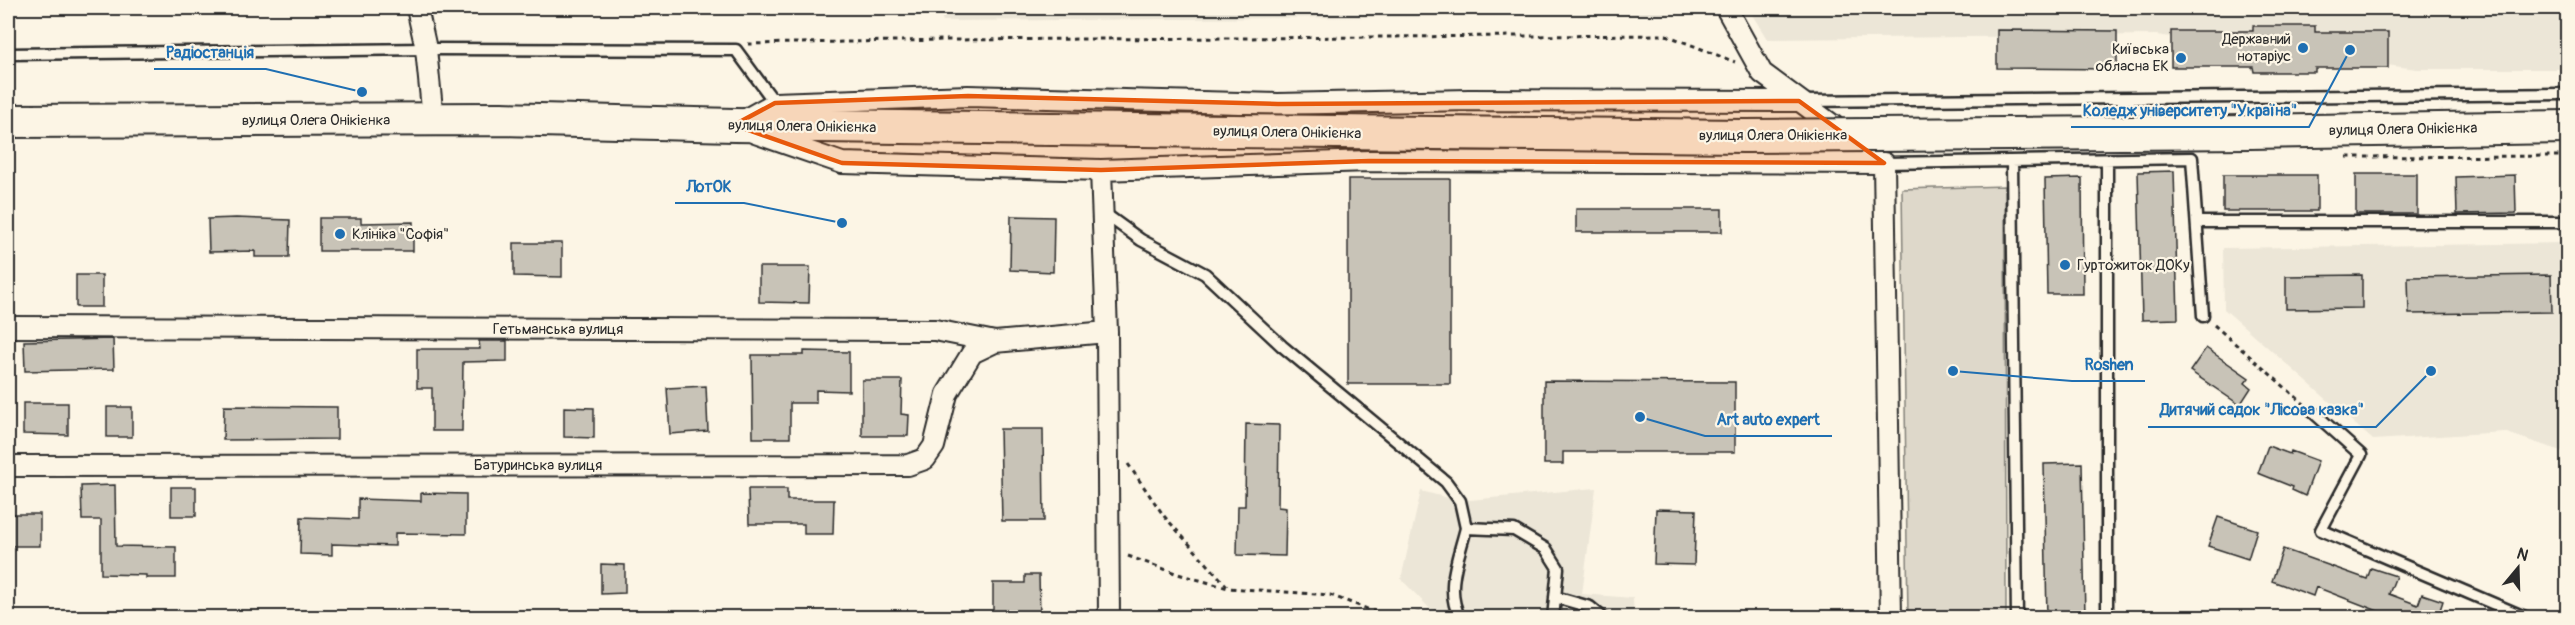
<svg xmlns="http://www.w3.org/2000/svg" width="2575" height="625" viewBox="0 0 2575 625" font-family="Pangolin,sans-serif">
	<rect width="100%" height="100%" fill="#fcf5e5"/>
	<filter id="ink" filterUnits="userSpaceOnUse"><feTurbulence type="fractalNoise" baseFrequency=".0167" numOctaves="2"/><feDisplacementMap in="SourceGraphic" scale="12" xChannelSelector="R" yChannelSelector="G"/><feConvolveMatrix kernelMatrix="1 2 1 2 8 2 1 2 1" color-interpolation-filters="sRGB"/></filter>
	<g filter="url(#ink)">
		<!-- built -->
		<path fill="#ece6d7" d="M 938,8 L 1710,8 L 1714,14 L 943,21 Z
			M 1748,8 L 2567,8 L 2567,69 L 2417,69 L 2156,35 L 1767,39 Z
			M 2567,243 L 2567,453 L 2504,432 L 2373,440 L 2224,309 L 2223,248 Z
			M 1596,488 L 1582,594 L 1633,598 L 1634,617 L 1438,617 L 1401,579 L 1421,491 L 1460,501 Z"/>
		<!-- green -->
		<path fill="#ded8ca" stroke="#84827a" stroke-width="1.5" d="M 2005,186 L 2006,617 L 1908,617 L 1902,189 Z"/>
		<!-- building -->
		<path fill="#c8c3b7" stroke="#2b2b2b" stroke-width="1.5" d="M 2253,26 L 2315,26 L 2315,32 L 2388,32 L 2388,68 L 2315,68 L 2315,72 L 2254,72 L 2253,67 L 2171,67 L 2171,31 L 2253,31 Z
			M 1997,30 L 2117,31 L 2117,69 L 1997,68 Z
			M 2174,171 L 2178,319 L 2142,320 L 2138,172 Z
			M 2356,174 L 2417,174 L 2417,214 L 2356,214 Z
			M 2223,175 L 2317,175 L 2317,211 L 2223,211 Z
			M 2515,175 L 2516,213 L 2457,214 L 2456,177 Z
			M 2082,178 L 2083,294 L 2047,294 L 2045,179 Z
			M 1348,179 L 1450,179 L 1450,384 L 1348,384 Z
			M 1576,209 L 1722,209 L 1722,232 L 1576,232 Z
			M 1011,216 L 1054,217 L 1053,272 L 1010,270 Z
			M 236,218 L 290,220 L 289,257 L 255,257 L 255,251 L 209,252 L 208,219 Z
			M 319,218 L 361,218 L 361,223 L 413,222 L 413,251 L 319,251 Z
			M 514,243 L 562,243 L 562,277 L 514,276 Z
			M 759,267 L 810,267 L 809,303 L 759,302 Z
			M 76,275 L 102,275 L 102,307 L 76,307 Z
			M 2362,275 L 2362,308 L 2286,309 L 2286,276 Z
			M 2551,275 L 2552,312 L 2409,314 L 2408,277 Z
			M 113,339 L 114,369 L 25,371 L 24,341 Z
			M 479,341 L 507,341 L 507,361 L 463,362 L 462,431 L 432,431 L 432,388 L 417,388 L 417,349 L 480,349 Z
			M 2206,348 L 2249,378 L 2245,383 L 2251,388 L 2240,405 L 2190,371 Z
			M 804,351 L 849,352 L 849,391 L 816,390 L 816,403 L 790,403 L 790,438 L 753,438 L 752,355 L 804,355 Z
			M 862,380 L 902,380 L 901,414 L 909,415 L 908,436 L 862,436 Z
			M 1544,381 L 1735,382 L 1735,452 L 1563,452 L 1563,464 L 1544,464 Z
			M 706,386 L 708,431 L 670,434 L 667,388 Z
			M 23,403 L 68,403 L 68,435 L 23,434 Z
			M 224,406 L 337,407 L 337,439 L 223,440 Z
			M 107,407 L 132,407 L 132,437 L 107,437 Z
			M 564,407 L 594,408 L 594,438 L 564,437 Z
			M 1246,424 L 1279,425 L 1278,507 L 1286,508 L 1285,556 L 1237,555 L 1238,506 L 1245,506 Z
			M 1000,429 L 1043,429 L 1044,521 L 1002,521 Z
			M 2268,446 L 2290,454 L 2291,451 L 2318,461 L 2305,496 L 2292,490 L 2293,487 L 2258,473 Z
			M 2082,463 L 2085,618 L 2047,618 L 2044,464 Z
			M 115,485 L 116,546 L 176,547 L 176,578 L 146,578 L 146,575 L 101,574 L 101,520 L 82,520 L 81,486 Z
			M 171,487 L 196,487 L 196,516 L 171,516 Z
			M 748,489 L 787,489 L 787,500 L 834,500 L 833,534 L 804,534 L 804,524 L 749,524 Z
			M 421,493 L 466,494 L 466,534 L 395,533 L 395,546 L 332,544 L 332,555 L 300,554 L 301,517 L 358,519 L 358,499 L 421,501 Z
			M 1656,509 L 1696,510 L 1694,565 L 1654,564 Z
			M 8,514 L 40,514 L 40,546 L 8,546 Z
			M 2218,517 L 2257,530 L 2248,559 L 2208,546 Z
			M 2283,549 L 2367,579 L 2371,568 L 2396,576 L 2389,594 L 2418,605 L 2422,594 L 2443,601 L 2439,613 L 2447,618 L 2381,618 L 2383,613 L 2316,587 L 2313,596 L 2272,581 Z
			M 601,564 L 625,565 L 625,593 L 601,594 Z
			M 1025,575 L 1039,575 L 1040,618 L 993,618 L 993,583 L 1025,583 Z"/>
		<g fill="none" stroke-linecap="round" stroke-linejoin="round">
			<!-- service casing -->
			<g stroke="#2b2b2b" stroke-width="15">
				<path id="service" d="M 8,54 L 426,49 L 736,50 L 775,103
					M 1802,101 L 2568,94
					M 2107,160 L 2107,618
					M 2012,161 L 2017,618
					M 1884,163 L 2192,158 L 2203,316
					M 1101,211 L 1141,240 L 1205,274 L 1282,346 L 1446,482 L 1460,501 L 1466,528 L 1514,530 L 1546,549 L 1558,568 L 1553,618
					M 2198,222 L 2568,222
					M 2314,413 L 2361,455 L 2321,530 L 2527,618
					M 1555,597 L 1590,607 L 1603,618
					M 1460,618 C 1444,589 1459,557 1466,528"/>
			</g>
			<!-- minor casing -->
			<g stroke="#2b2b2b" stroke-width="24">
				<path id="minor" d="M 417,8 L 426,49 L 433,119
					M 1726,8 L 1762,73 L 1846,135
					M 739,123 L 775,103 L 968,96 L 1278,104 L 1469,100 L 1799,101
					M 755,133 L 842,163 L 1101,170 L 1369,161 L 1884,163
					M 1884,163 L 1891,618
					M 1101,170 L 1107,332 L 1109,618
					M 8,327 L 935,330 L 995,342 L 1107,332
					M 8,466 L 908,465 L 925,459 L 934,446 L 947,394 L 972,353 L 995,342"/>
			</g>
			<!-- primary casing -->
			<g stroke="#2b2b2b" stroke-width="36">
				<path id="primary" d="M 8,121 L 501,119 L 734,125 L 1137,130
					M 2250,132 L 2568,127"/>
			</g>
			<!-- path -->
			<path stroke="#2b2b2b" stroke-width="3" stroke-dasharray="4.5 4.5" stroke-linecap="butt" d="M 748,44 L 946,40 L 1666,35 L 1735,62
				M 2347,157 L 2568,156
				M 2214,325 L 2304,404
				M 1128,464 L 1164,516 L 1228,587
				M 1128,556 L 1178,574 L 1228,588 L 1330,595 L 1389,617 L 1442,611"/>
			<!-- service -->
			<use href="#service" stroke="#fcf5e5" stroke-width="10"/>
			<!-- minor -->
			<use href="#minor" stroke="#fcf5e5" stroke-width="20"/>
			<!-- primary -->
			<use href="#primary" stroke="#fcf5e5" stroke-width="32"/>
			<!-- primary-bridge casing -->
			<g stroke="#2b2b2b" stroke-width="36" stroke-linecap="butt">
				<path id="primary-bridge" d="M 1137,130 L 1745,136 L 2250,132"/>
			</g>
			<!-- primary-bridge -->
			<use href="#primary-bridge" stroke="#fcf5e5" stroke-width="32"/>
		</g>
	</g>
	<!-- marked area -->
	<path fill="#e8590c" fill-opacity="0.2" stroke="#e8590c" stroke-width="4.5" stroke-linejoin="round" d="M 968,96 L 1278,104 L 1799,101 L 1884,163 L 1369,161 L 1101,170 L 842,163 L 734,125 L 775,103 Z"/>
	<!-- markers -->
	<g fill="#1f6fb2" stroke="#fcf5e5" stroke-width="2">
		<circle cx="2303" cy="48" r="6"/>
		<circle cx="2181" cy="58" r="6"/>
		<circle cx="340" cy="234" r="6"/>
		<circle cx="2065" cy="265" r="6"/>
	</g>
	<g text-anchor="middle" stroke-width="4.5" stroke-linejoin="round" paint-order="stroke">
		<!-- poi labels -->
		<g font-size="15" fill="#2b2b2b" stroke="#fcf5e5" text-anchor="end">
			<text x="2291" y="44">Державний<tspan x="2291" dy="17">нотаріус</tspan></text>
			<text x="2169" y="54">Київська<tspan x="2169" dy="17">обласна ЕК</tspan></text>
			<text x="352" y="239" text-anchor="start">Клініка "Софія"</text>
			<text x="2077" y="270" text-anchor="start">Гуртожиток ДОКу</text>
		</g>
		<!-- street labels -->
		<g font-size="15" fill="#2b2b2b" stroke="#fcf5e5">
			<text x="316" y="125">вулиця Олега Онікієнка</text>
			<text transform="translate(802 126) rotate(1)" y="5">вулиця Олега Онікієнка</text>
			<text transform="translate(2403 129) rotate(-1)" y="5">вулиця Олега Онікієнка</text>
			<text transform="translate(1287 132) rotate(1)" y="5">вулиця Олега Онікієнка</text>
			<text x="1773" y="140">вулиця Олега Онікієнка</text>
			<text x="558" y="334">Гетьманська вулиця</text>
			<text x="538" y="470">Батуринська вулиця</text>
		</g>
	</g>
	<!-- callouts -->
	<path fill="none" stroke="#1f6fb2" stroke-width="2" d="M362 92L266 69H154M2350 50L2309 127H2071M842 223L744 203H675M1953 371L2072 381H2145M2431 371L2376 427H2148M1640 417L1705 436H1832"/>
	<g fill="#1f6fb2" stroke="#fcf5e5" stroke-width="2">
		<circle cx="362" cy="92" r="6"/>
		<circle cx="2350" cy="50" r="6"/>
		<circle cx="842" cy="223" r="6"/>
		<circle cx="1953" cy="371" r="6"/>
		<circle cx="2431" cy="371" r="6"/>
		<circle cx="1640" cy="417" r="6"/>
	</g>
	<g font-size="16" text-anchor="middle" font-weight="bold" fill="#1f6fb2" stroke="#fcf5e5" stroke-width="4.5" stroke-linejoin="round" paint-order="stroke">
		<text x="210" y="58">Радіостанція</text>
		<text x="2190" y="116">Коледж університету "Україна"</text>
		<text x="709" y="192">ЛотОК</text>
		<text x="2109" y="370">Roshen</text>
		<text x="2262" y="415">Дитячий садок "Лісова казка"</text>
		<text x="1768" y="425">Art auto expert</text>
	</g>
	<!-- margin -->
	<rect width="2575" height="625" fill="none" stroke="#fcf5e5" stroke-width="30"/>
	<rect x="15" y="15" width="2545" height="595" fill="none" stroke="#2b2b2b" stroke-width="2" filter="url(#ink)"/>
	<!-- north arrow -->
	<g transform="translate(2518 568) rotate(19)" stroke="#fcf5e5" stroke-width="4.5" paint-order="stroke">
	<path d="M0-4.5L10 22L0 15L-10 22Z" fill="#2b2b2b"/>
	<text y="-9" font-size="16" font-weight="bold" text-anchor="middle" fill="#2b2b2b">N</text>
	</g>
</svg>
